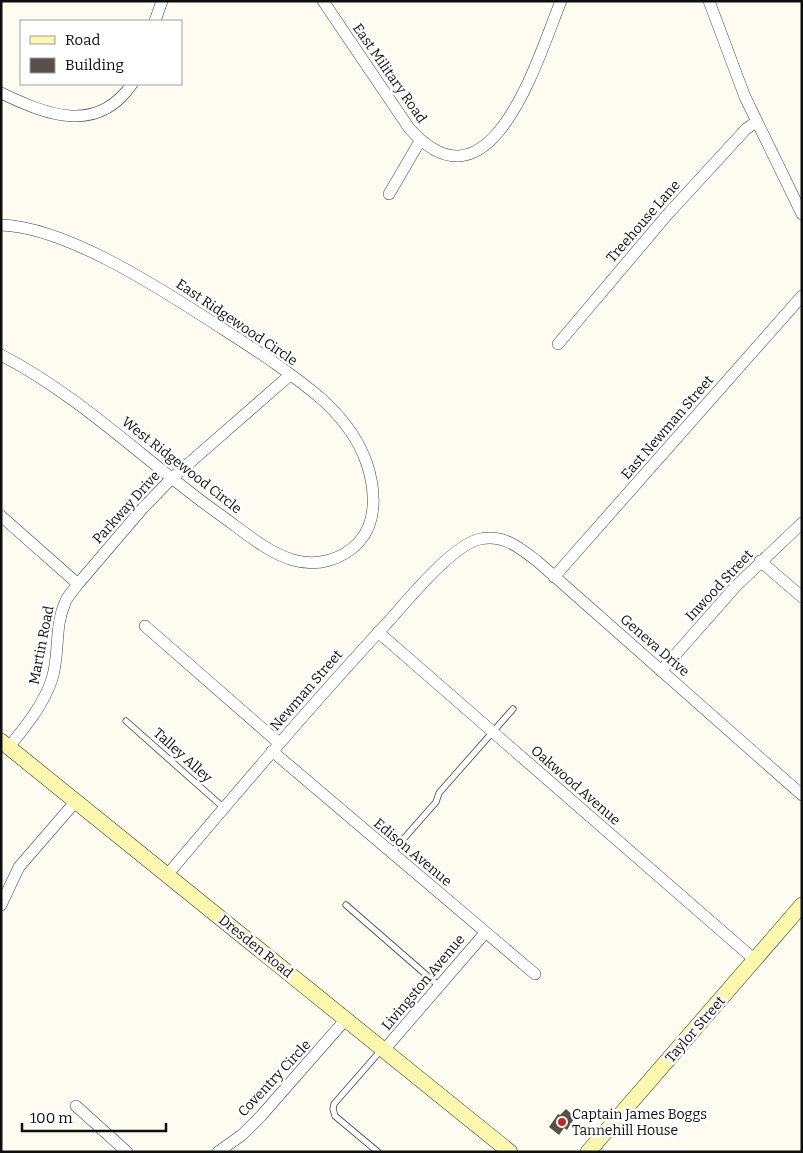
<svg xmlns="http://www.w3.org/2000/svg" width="803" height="1153" viewBox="0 0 803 1153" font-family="Bitter,serif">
	<rect width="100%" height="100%" fill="#fefcf0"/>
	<!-- building -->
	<path fill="#57504b" d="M 566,1109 L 575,1117 L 567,1130 L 564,1128 L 559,1135 L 549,1127 L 558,1114 L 560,1115 Z"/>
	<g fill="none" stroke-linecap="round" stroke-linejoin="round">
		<!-- lane casing -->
		<g stroke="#414141" stroke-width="7">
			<path id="lane" d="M 126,721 L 224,808
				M 392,852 L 436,802 L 439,793 L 513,709
				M 346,905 L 439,986
				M 378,1152 L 335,1116 L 333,1109 L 334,1104 L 382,1049"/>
		</g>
		<!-- street casing -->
		<g stroke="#414141" stroke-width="12">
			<path id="street" d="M 323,1 L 409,128 C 491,221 538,57 561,1
				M 709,1 L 745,97 L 802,214
				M 155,21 L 162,1
				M 1,93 C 47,115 97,135 132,84
				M 389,194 L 420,141
				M 1,225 C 64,227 153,284 206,318 C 246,344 287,369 324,401 C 342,418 359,440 367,464 C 375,489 378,521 359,542 C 342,560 317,567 293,560 C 266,552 242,530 219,514 C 146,462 82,397 1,355
				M 558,344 L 667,215 L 746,129 L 756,122
				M 1,516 L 78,584 C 74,590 67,596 65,603 C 54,627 60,654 52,679 C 44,704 26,726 9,747
				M 760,561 L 802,597
				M 554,577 L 802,296
				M 78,584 L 142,509 L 171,479 L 290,375
				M 145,626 L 279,743
				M 378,632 L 755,960
				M 661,671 L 736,586 L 802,523
				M 272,751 L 535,974
				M 168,874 C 240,789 312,704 388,622 C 408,600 452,545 480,539 C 504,534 520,548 537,561 L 802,795
				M 1,905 L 19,867 L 76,801
				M 384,1050 L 485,933
				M 76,1106 L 127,1152
				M 218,1152 L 242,1135 L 261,1116 L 346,1019"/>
		</g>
		<!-- secondary casing -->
		<g stroke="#303030" stroke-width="16">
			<path id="secondary" d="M 1,741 L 510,1152
				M 588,1152 L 802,905"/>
		</g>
		<!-- lane -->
		<use href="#lane" stroke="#fff" stroke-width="5.5"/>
		<!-- street -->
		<use href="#street" stroke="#fff" stroke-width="11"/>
		<!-- secondary -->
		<use href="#secondary" stroke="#fcf7ae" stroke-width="15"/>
	</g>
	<!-- markers -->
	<circle fill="#ba2b2b" stroke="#fff" stroke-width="2" cx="562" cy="1122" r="5"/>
	<g text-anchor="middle" stroke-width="5" stroke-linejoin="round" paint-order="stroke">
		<!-- street labels -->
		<g font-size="14" fill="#0e0e0e" stroke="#fff">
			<text transform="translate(390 73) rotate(55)" y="5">East Military Road</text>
			<text transform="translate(643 221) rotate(-49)" y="5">Treehouse Lane</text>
			<text transform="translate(237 322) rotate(34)" y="5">East Ridgewood Circle</text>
			<text transform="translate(667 427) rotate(-49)" y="5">East Newman Street</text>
			<text transform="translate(182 465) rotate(38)" y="5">West Ridgewood Circle</text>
			<text transform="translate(126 507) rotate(-48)" y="5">Parkway Drive</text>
			<text transform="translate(719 585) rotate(-47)" y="5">Inwood Street</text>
			<text transform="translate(41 645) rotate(-79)" y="5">Martin Road</text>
			<text transform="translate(655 645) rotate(41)" y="5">Geneva Drive</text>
			<text transform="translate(306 690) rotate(-49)" y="5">Newman Street</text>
			<text transform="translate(183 755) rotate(42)" y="5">Talley Alley</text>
			<text transform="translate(576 785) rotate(41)" y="5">Oakwood Avenue</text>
			<text transform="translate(413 852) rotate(40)" y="5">Edison Avenue</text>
			<text transform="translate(256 946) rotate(39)" y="5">Dresden Road</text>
			<text transform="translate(423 982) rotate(-50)" y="5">Livingston Avenue</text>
			<text transform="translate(695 1029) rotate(-49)" y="5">Taylor Street</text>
			<text transform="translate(274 1078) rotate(-47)" y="5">Coventry Circle</text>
		</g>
		<!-- poi labels -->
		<g font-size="14" fill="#0e0e0e" stroke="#fff" text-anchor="start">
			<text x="572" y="1119">Captain James Boggs<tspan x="572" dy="16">Tannehill House</tspan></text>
		</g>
	</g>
	<!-- border -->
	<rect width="803" height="1153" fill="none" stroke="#0e0e0e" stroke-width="5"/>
	<!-- legend -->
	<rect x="20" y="20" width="162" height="65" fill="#ffffff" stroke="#9f9f9f"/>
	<rect x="30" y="36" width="25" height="8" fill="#fcf7ae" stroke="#9f9f9f"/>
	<text x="65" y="45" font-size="15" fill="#0e0e0e">Road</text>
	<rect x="30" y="58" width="25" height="15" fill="#57504b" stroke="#9f9f9f"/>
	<text x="65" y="70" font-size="15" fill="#0e0e0e">Building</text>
	<!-- scale -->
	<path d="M22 1123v8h144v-8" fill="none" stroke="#0e0e0e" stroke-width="2.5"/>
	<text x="30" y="1123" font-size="15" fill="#0e0e0e" stroke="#ffffff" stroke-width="4" paint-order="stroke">100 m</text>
</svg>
